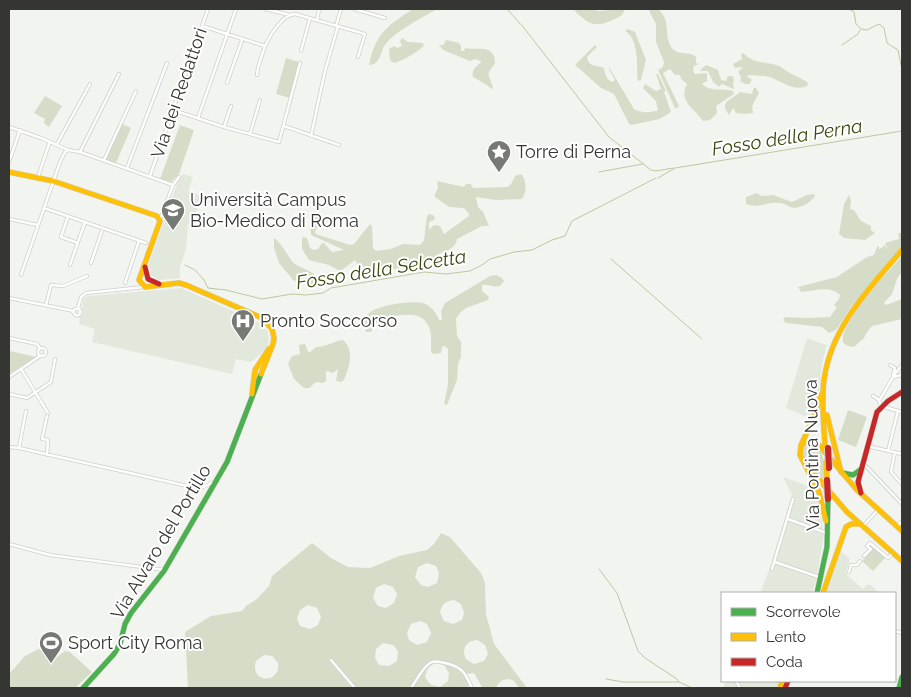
<svg xmlns="http://www.w3.org/2000/svg" width="911" height="697" viewBox="0 0 911 697" font-family="Raleway,sans-serif">
	<rect width="100%" height="100%" fill="#f2f5ef"/>
	<!-- built -->
	<path fill="#e3e8dc" d="M 183,174 L 193,177 L 188,191 L 202,196 L 193,222 L 188,224 L 186,249 L 180,267 L 180,278 L 159,280 L 151,275 L 148,266 L 178,181 Z
		M 181,288 L 260,323 L 267,330 L 269,337 L 268,345 L 264,351 L 251,362 L 236,359 L 232,374 L 92,342 L 95,329 L 79,324 L 80,317 L 83,313 L 82,308 L 83,299 L 88,296 Z
		M 807,338 L 827,345 L 822,363 L 819,392 L 809,418 L 786,408 Z
		M 783,477 L 811,487 L 819,504 L 824,535 L 816,581 L 812,593 L 760,593 L 769,570 L 792,495 Z
		M 841,551 L 850,559 L 846,572 L 847,575 L 863,589 L 867,585 L 871,585 L 879,593 L 825,593 Z
		M 726,681 L 780,681 L 777,688 L 723,688 Z"/>
	<!-- green -->
	<path fill="#d5ddc9" fill-rule="evenodd" d="M 413,9 L 437,9 C 422,18 395,31 385,45 C 380,52 381,64 369,65 C 375,34 388,25 413,9 Z
		M 573,9 L 593,9 L 598,11 L 625,9 C 622,16 621,16 615,19 C 594,29 588,24 573,9 Z
		M 649,9 L 659,9 C 661,13 664,15 665,19 C 669,28 664,45 677,52 C 684,54 691,52 696,57 L 696,63 L 699,64 L 694,66 L 693,71 L 695,74 L 707,73 L 707,81 L 702,84 C 709,92 723,88 733,91 L 734,94 L 716,106 L 717,113 L 710,120 L 703,121 C 694,108 678,102 687,84 L 681,79 L 680,75 L 675,75 L 670,69 L 663,73 L 679,106 L 677,108 L 675,108 L 658,70 L 663,67 L 664,62 L 656,42 L 656,24 L 650,13 Z
		M 628,29 L 635,32 L 646,60 L 641,80 L 638,81 C 636,66 640,40 625,31 Z
		M 402,38 L 408,42 L 423,43 L 424,46 C 415,53 405,60 394,63 L 390,60 L 389,49 L 394,46 L 397,48 L 402,46 L 400,41 Z
		M 446,40 L 459,43 L 461,46 L 461,51 L 464,51 L 465,48 C 478,51 495,43 495,64 C 484,76 490,74 493,88 L 491,89 L 487,85 L 473,77 C 471,70 476,67 481,62 L 481,61 L 475,59 L 470,61 L 443,50 L 439,45 L 443,45 Z
		M 595,45 L 597,47 L 587,57 C 589,68 596,64 604,68 C 605,74 606,80 613,82 L 615,80 L 609,69 L 609,67 L 634,109 C 641,113 651,113 658,110 L 656,101 L 643,88 L 645,84 L 656,91 L 661,89 L 656,74 L 658,74 L 666,91 L 664,92 L 671,112 L 660,119 L 631,125 L 629,124 L 614,94 L 601,88 L 575,65 Z
		M 743,53 C 755,64 762,61 776,65 C 782,66 785,71 790,73 C 796,77 802,78 808,83 L 807,86 C 793,92 782,81 769,77 C 763,75 755,76 748,75 L 747,76 L 752,80 L 749,84 L 745,84 L 740,81 L 741,77 L 738,72 L 743,67 L 735,68 L 733,64 L 742,59 L 741,54 Z
		M 286,58 L 299,62 L 290,98 L 276,94 Z
		M 706,65 L 718,70 L 721,80 L 726,81 L 728,76 L 732,76 L 734,78 L 733,84 L 734,89 L 722,84 L 719,87 L 713,82 L 708,71 L 701,71 L 700,70 Z
		M 754,87 L 756,88 L 759,93 L 752,106 L 753,113 L 746,114 L 736,113 L 733,108 L 729,115 C 718,101 732,100 740,92 L 752,94 Z
		M 45,96 L 62,106 L 49,127 L 44,123 L 45,119 L 34,113 Z
		M 122,124 L 131,128 L 116,163 L 106,160 L 106,158 Z
		M 180,125 L 194,130 L 179,174 L 171,182 L 160,179 Z
		M 521,174 C 527,180 527,192 522,199 L 496,200 L 476,197 L 478,207 L 483,212 L 489,226 L 482,226 L 457,239 C 456,249 447,250 439,254 C 434,257 430,260 424,262 L 414,258 L 410,259 L 414,263 L 414,266 L 410,268 L 374,270 L 358,265 L 355,260 L 342,270 L 338,270 L 329,265 L 309,260 L 302,249 L 302,239 L 303,237 L 307,238 L 310,248 L 314,250 L 318,249 L 322,243 L 324,243 L 332,252 L 344,250 L 311,235 C 310,225 311,213 319,206 L 320,208 L 320,220 L 315,232 L 316,234 L 350,245 L 354,244 L 370,224 L 372,226 L 373,248 L 376,251 L 391,249 L 403,244 L 420,245 L 424,240 L 427,216 L 429,214 L 433,215 L 435,218 L 434,220 L 431,221 L 429,223 L 429,230 L 434,225 L 440,226 L 444,234 L 469,216 L 469,214 L 464,208 L 449,207 L 435,197 L 435,194 L 438,188 L 437,181 L 464,187 L 466,184 L 471,184 L 473,188 L 507,187 L 511,184 L 515,176 Z
		M 757,193 L 761,196 L 773,195 L 792,202 L 807,195 L 814,194 L 815,196 C 811,202 806,205 799,207 C 791,210 788,204 780,203 C 767,201 759,209 746,204 L 746,197 Z
		M 849,195 L 851,200 L 850,209 L 854,210 L 861,221 L 871,226 L 871,230 L 875,233 L 865,240 L 844,238 L 839,234 L 844,204 Z
		M 898,233 L 902,233 L 902,247 L 851,307 L 836,330 L 829,333 L 822,327 L 786,323 L 783,320 L 785,317 L 807,318 L 830,317 L 837,307 L 834,305 L 839,299 L 840,295 C 830,285 814,291 801,292 L 798,287 L 837,277 L 867,257 L 874,255 L 877,247 L 879,246 L 879,249 L 882,248 L 884,245 L 887,248 L 885,243 L 899,239 Z
		M 274,238 C 284,245 289,260 295,264 C 300,267 308,270 314,274 L 315,282 L 311,285 L 301,279 L 294,281 L 279,263 L 274,248 Z
		M 902,256 L 902,271 L 897,279 L 892,294 L 884,303 L 886,305 L 902,299 L 902,319 L 872,326 L 867,332 L 864,338 L 854,347 L 848,346 L 843,343 C 839,322 889,272 902,256 Z
		M 496,275 L 502,278 L 504,281 L 500,286 C 494,288 488,284 482,285 L 482,291 L 489,297 L 488,300 L 466,308 L 460,313 L 456,319 L 457,336 L 461,342 L 461,357 L 458,364 L 457,380 L 447,405 L 444,404 L 448,384 L 448,349 L 445,346 L 442,347 L 441,353 L 433,354 L 431,351 C 431,344 432,334 429,327 C 421,307 394,317 379,319 L 371,332 L 366,332 C 365,328 364,322 366,317 C 371,305 411,300 423,303 C 430,305 437,313 439,320 L 442,320 L 441,311 L 445,303 L 490,276 Z
		M 343,340 C 355,350 349,368 344,380 L 341,382 L 336,381 L 338,369 L 333,373 L 326,371 L 326,381 L 323,383 L 316,382 L 309,388 L 304,388 L 294,379 L 288,364 L 292,356 L 300,354 L 299,345 L 305,344 L 308,352 L 310,352 L 316,347 C 327,347 333,341 343,340 Z
		M 10,351 L 36,357 L 9,374 Z
		M 848,410 L 867,417 L 856,447 L 838,440 Z
		M 810,442 C 827,449 824,467 825,483 L 802,456 L 802,446 L 805,443 Z
		M 441,533 L 450,537 L 481,573 L 485,583 L 486,614 L 494,644 L 527,688 L 519,688 L 514,681 C 506,677 499,680 496,688 L 479,688 L 482,687 L 474,673 L 467,674 L 467,678 L 469,688 L 188,688 L 185,632 L 211,616 L 242,611 L 246,606 L 257,599 L 269,586 L 272,576 L 312,543 L 331,558 L 348,567 L 370,568 L 399,556 L 427,550 L 434,544 ZM 427,563 L 436,566 L 439,573 L 437,583 L 428,587 L 421,585 L 415,577 L 418,567 ZM 384,584 L 393,587 L 397,594 L 394,603 L 386,608 L 378,606 L 373,598 L 376,588 ZM 454,600 L 461,604 L 464,613 L 462,620 L 453,624 L 444,621 L 440,612 C 442,604 446,601 454,600 ZM 308,605 L 317,608 L 321,617 L 318,625 L 310,629 L 300,626 L 297,619 L 300,610 ZM 420,621 L 427,624 L 431,633 L 427,642 L 417,645 L 409,640 L 407,633 L 411,624 ZM 477,640 L 485,645 L 488,654 L 484,661 L 474,664 L 466,659 C 461,649 466,641 477,640 ZM 383,643 L 393,645 L 398,651 L 397,661 L 389,666 L 379,665 L 375,658 L 376,649 ZM 264,655 L 272,656 L 278,663 C 281,685 249,683 256,661 ZM 435,663 L 444,665 L 449,673 L 448,681 L 440,687 L 431,685 L 425,677 L 428,668 Z
		M 874,548 L 885,558 L 873,571 L 862,561 Z
		M 48,644 L 57,657 L 65,651 L 70,652 L 92,672 L 75,688 L 9,688 L 9,674 L 25,656 Z"/>
	<g fill="none" stroke-linecap="round" stroke-linejoin="round">
		<!-- stream -->
		<path stroke="#bac8a2" stroke-width="1" d="M 507,9 L 524,28 L 609,137 L 651,170 L 656,171 L 673,168
			M 849,9 L 854,12 L 856,24 L 861,29 L 867,30 L 879,24 L 884,28 L 887,43 L 898,50 L 902,70
			M 842,45 L 858,34 L 860,30
			M 599,172 L 643,164
			M 658,178 L 675,168 L 902,131
			M 611,259 L 702,339
			M 185,265 L 195,270 L 204,280 L 208,288 L 226,290 L 262,299 L 292,294 L 306,295 L 323,293 L 331,288 L 424,272 L 446,274 L 470,271 L 482,265 L 490,259 L 514,252 L 532,250 L 552,240 L 565,236 L 572,221 L 656,178
			M 599,569 L 617,593 L 638,651 L 645,658 L 677,679 L 679,682
			M 606,679 L 623,682 L 679,682 L 692,688
			M 608,688 L 614,688"/>
		<!-- street casing -->
		<g stroke="#ced0cc" stroke-width="4">
			<path id="street" d="M 265,9 L 290,15
				M 354,9 L 385,18
				M 317,20 L 319,9
				M 202,26 L 265,46 C 270,35 282,15 295,14 L 365,34 L 358,57
				M 336,26 L 341,9
				M 301,51 L 310,18
				M 257,75 L 258,67 L 265,46
				M 227,83 L 242,40
				M 173,110 L 224,127 L 279,142 L 300,63
				M 198,118 L 236,9
				M 284,126 L 339,145
				M 9,127 L 41,138 L 68,150 L 80,152 L 173,185
				M 224,127 L 231,106
				M 250,134 L 260,100
				M 311,136 L 325,71 L 338,26
				M 57,144 L 90,84
				M 80,152 L 119,74
				M 104,160 L 136,91
				M 9,162 L 20,130
				M 127,168 L 167,63
				M 150,176 L 208,9
				M 38,177 L 49,144
				M 44,208 L 146,243
				M 68,216 L 61,237 L 78,243
				M 159,218 L 161,217 L 173,185 L 179,177
				M 9,219 L 38,225
				M 91,263 L 103,228
				M 70,265 L 85,222
				M 21,275 L 60,162 L 65,152 L 68,150
				M 125,283 L 139,241
				M 9,298 L 74,311
				M 46,305 L 51,285 L 63,286 L 87,276
				M 78,308 L 81,297 L 86,293 L 144,287
				M73.5 312a3.5 3.5 0 1 1 7 0a3.5 3.5 0 1 1-7 0Z
				M 9,338 L 37,344 L 40,348
				M38 352a4 4 0 1 1 8 0a4 4 0 1 1-8 0Z
				M 890,365 L 895,368 L 893,375
				M 21,369 L 48,413
				M 894,375 L 902,365
				M 902,375 L 893,377 L 879,401 L 881,406 L 902,412
				M 9,377 L 40,356
				M 9,394 L 27,398 L 51,382 L 55,359
				M 873,396 L 879,400
				M 47,416 L 42,439 L 48,440 L 47,455
				M 867,446 L 902,454
				M 9,447 L 19,448 L 192,487 L 203,487 L 214,482
				M 19,448 L 26,411
				M 888,451 L 898,411
				M 895,452 L 891,472 L 902,484
				M 864,464 L 902,504
				M 788,519 L 826,533
				M 863,526 L 878,510
				M 897,526 L 902,521
				M 9,544 L 50,555 L 165,570
				M 864,556 L 871,549 L 867,546 L 870,543 L 888,558 L 893,553
				M 775,562 L 819,577
				M 772,569 L 793,499
				M 849,572 L 851,565 L 857,565 L 860,561
				M 895,631 L 902,633
				M 331,660 L 354,687 L 353,688
				M 736,681 L 740,688
				M 411,688 C 417,680 422,668 430,663 C 435,660 440,662 445,663 C 463,667 465,673 472,688"/>
		</g>
		<!-- fast casing -->
		<g stroke="#ced0cc" stroke-width="6">
			<path id="fast" d="M 843,473 L 853,475 L 860,470
				M 817,593 L 827,547 L 828,499
				M 83,688 L 114,654 L 120,644 L 125,624 L 131,613 L 164,571 L 227,462 L 261,374
				M 899,688 L 902,677"/>
		</g>
		<!-- slow casing -->
		<g stroke="#ced0cc" stroke-width="6">
			<path id="slow" d="M 9,172 L 53,181 L 157,216 L 160,221 L 139,280 L 145,287 L 179,283 L 186,285 L 262,318 L 272,329 L 274,338 L 273,344 L 261,374
				M 252,394 L 255,370 L 269,349
				M 827,415 L 841,472
				M 801,445 L 813,419 L 821,395
				M 825,446 C 824,424 821,402 824,380 C 831,327 869,289 902,250
				M 826,462 L 827,480
				M 810,469 L 847,512 L 902,561
				M 826,521 L 819,492 L 800,455 L 801,445 C 807,440 812,440 818,444 L 857,490 L 902,531
				M 823,593 L 846,527 L 851,524 L 859,524
				M 780,688 L 782,681"/>
		</g>
		<!-- jam casing -->
		<g stroke="#ced0cc" stroke-width="6">
			<path id="jam" d="M 145,267 L 148,279 L 159,284
				M 861,493 L 858,482 L 877,412 L 888,401 L 902,392
				M 785,688 L 788,681"/>
		</g>
		<!-- street -->
		<use href="#street" stroke="#fdfefd" stroke-width="2.5"/>
		<!-- fast -->
		<use href="#fast" stroke="#4caf50" stroke-width="5"/>
		<!-- slow -->
		<use href="#slow" stroke="#ffc107" stroke-width="5"/>
		<!-- jam -->
		<use href="#jam" stroke="#c62828" stroke-width="5"/>
		<!-- jam-bridge casing -->
		<g stroke="#cecfcd" stroke-width="8" stroke-linecap="butt">
			<path id="jam-bridge" d="M 828,448 L 829,468
				M 827,480 L 828,499"/>
		</g>
		<!-- jam-bridge -->
		<use href="#jam-bridge" stroke="#c62828" stroke-width="6"/>
	</g>
	<!-- icons -->
	<defs>
		<g id="sight-pin" transform="scale(1.25)"><path d="M0 17L-7.5 6A9.5 9.5 0 1 1 7.5 6Z" fill="#777975" stroke="#fff"/><path d="M0-6L1.8-2.2L6-1.7L2.9 1.2L3.7 5.4L0 3.3L-3.7 5.4L-2.9 1.2L-6-1.7L-1.8-2.2Z" fill="#fff"/></g>
		<g id="university-pin" transform="scale(1.25)"><path d="M0 17L-7.5 6A9.5 9.5 0 1 1 7.5 6Z" fill="#777975" stroke="#fff"/><path d="M0-5L7-2L0 1L-7-2ZM-4 1L0 2.5L4 1V4Q0 6-4 4Z" fill="#fff"/></g>
		<g id="hospital-pin" transform="scale(1.25)"><path d="M0 17L-7.5 6A9.5 9.5 0 1 1 7.5 6Z" fill="#777975" stroke="#fff"/><path d="M-5-5h3v3.5h4V-5h3V5h-3V1.5h-4V5h-3Z" fill="#fff"/></g>
		<g id="stadium-pin" transform="scale(1.25)"><path d="M0 17L-7.5 6A9.5 9.5 0 1 1 7.5 6Z" fill="#777975" stroke="#fff"/><path d="M0-5a6.5 5 0 1 0 0 10a6.5 5 0 1 0 0-10ZM-3.5-1.8h7v3.6h-7Z" fill="#fff"/></g>
	</defs>
	<g fill-rule="evenodd">
		<use href="#sight-pin" x="499" y="152"/>
		<use href="#university-pin" x="173" y="210"/>
		<use href="#hospital-pin" x="243" y="321"/>
		<use href="#stadium-pin" x="51" y="643"/>
	</g>
	<g text-anchor="middle" stroke-width="4" stroke-linejoin="round" paint-order="stroke">
		<!-- street labels -->
		<g font-size="18" fill="#353633" stroke="#fff">
			<text transform="translate(179 93) rotate(-71)" y="6">Via dei Redattori</text>
			<text transform="translate(812 455) rotate(-91)" y="6">Via Pontina Nuova</text>
			<text transform="translate(161 542) rotate(-59)" y="6">Via Alvaro del Portillo</text>
		</g>
		<!-- poi labels -->
		<g font-size="18" fill="#353633" stroke="#fff" text-anchor="start">
			<text x="516" y="158">Torre di Perna</text>
			<text x="190" y="206">Università Campus<tspan x="190" dy="21">Bio-Medico di Roma</tspan></text>
			<text x="260" y="327">Pronto Soccorso</text>
			<text x="68" y="649">Sport City Roma</text>
		</g>
		<!-- water labels -->
		<g font-size="19" font-style="italic" fill="#39480f" stroke="#fff">
			<text transform="translate(787 137) rotate(-9)" y="7">Fosso della Perna</text>
			<text transform="translate(381 269) rotate(-9)" y="7">Fosso della Selcetta</text>
		</g>
	</g>
	<!-- border -->
	<rect width="911" height="697" fill="none" stroke="#353633" stroke-width="20"/>
	<!-- legend -->
	<rect x="721" y="592" width="175" height="90" fill="#ffffff" stroke="#aeafad"/>
	<rect x="731" y="608" width="25" height="8" fill="#4caf50" stroke="#aeafad"/>
	<text x="766" y="617" font-size="15" fill="#353633">Scorrevole</text>
	<rect x="731" y="633" width="25" height="8" fill="#ffc107" stroke="#aeafad"/>
	<text x="766" y="642" font-size="15" fill="#353633">Lento</text>
	<rect x="731" y="658" width="25" height="8" fill="#c62828" stroke="#aeafad"/>
	<text x="766" y="667" font-size="15" fill="#353633">Coda</text>
</svg>
